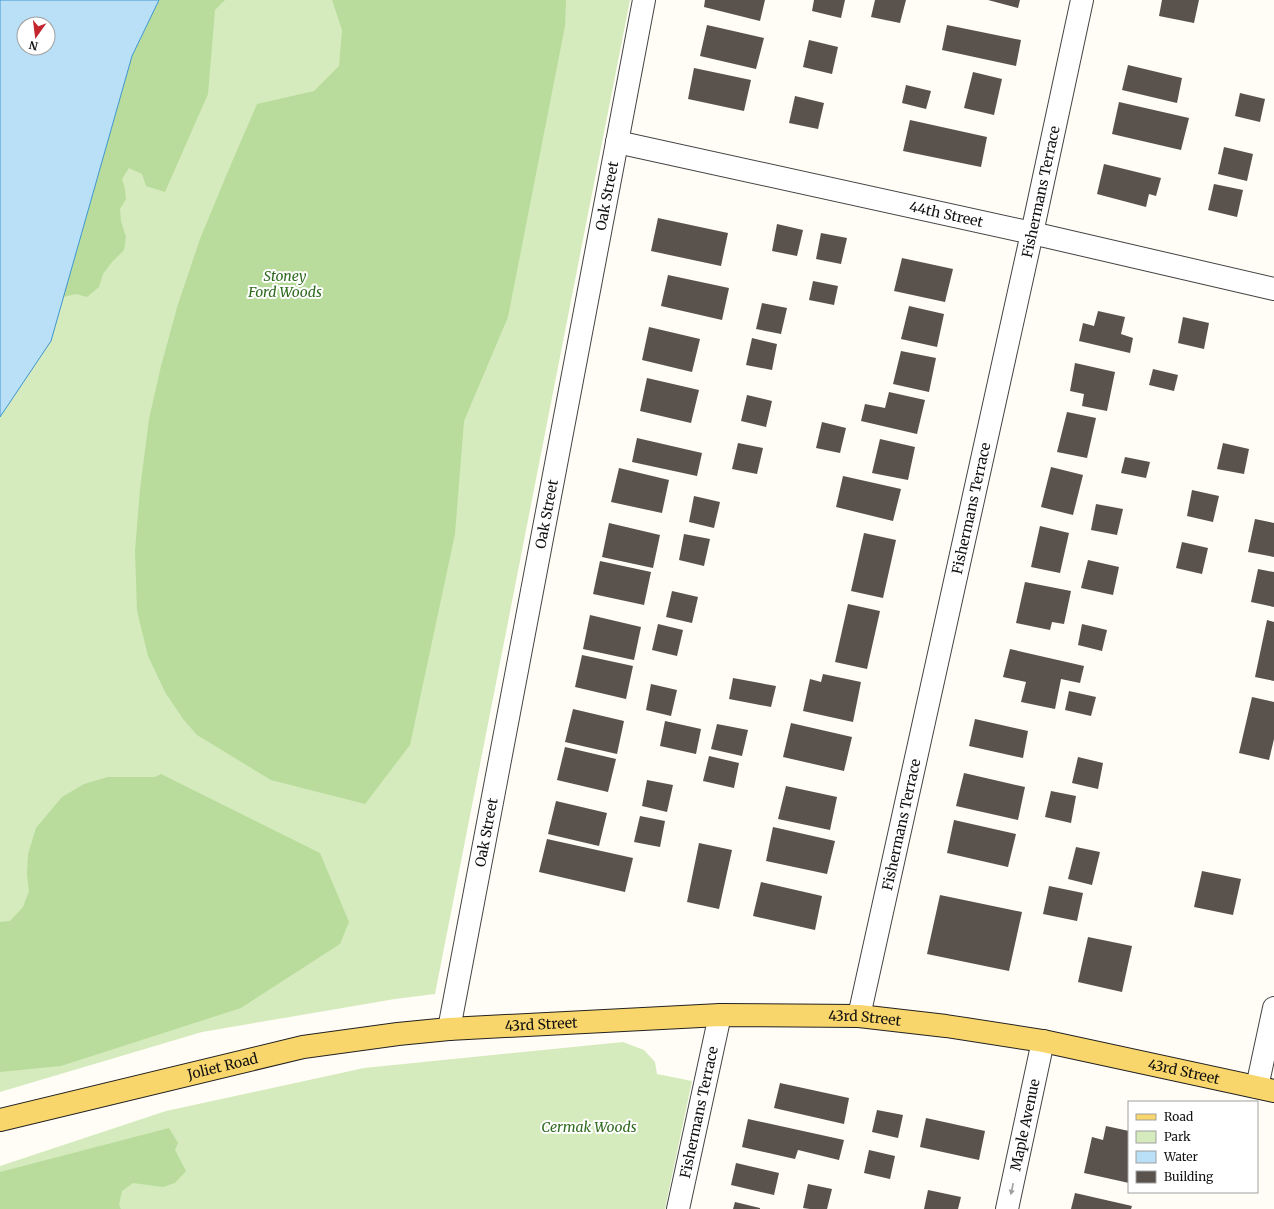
<svg xmlns="http://www.w3.org/2000/svg" width="1274" height="1209" viewBox="0 0 1274 1209" font-family="Merriweather,serif">
	<rect width="100%" height="100%" fill="#fffdf5"/>
	<!-- green -->
	<path fill="#d5ebbd" fill-rule="evenodd" d="M 0,0 L 630,0 L 435,994 L 395,999 L 202,1032 L 0,1092 ZM 24,24 L 48,24 L 48,48 L 24,48 Z
		M 623,1042 L 644,1050 L 655,1062 L 657,1074 L 692,1081 L 665,1209 L 0,1209 L 0,1166 L 166,1111 L 364,1068 Z"/>
	<!-- forest -->
	<path fill="#b9dc9c" d="M 159,0 L 225,0 L 215,10 L 208,94 L 165,192 L 146,186 L 142,174 L 129,168 L 122,179 L 125,189 L 126,199 L 120,209 L 121,221 L 126,237 L 124,250 L 112,262 L 103,274 L 99,287 L 87,297 L 76,294 L 63,297 L 132,56 Z
		M 332,0 L 566,0 L 565,26 L 508,317 L 464,421 L 455,534 L 410,745 L 365,804 L 271,780 L 197,735 L 183,719 L 165,692 L 148,656 L 137,611 L 135,551 L 140,489 L 149,419 L 161,366 L 178,304 L 200,239 L 226,176 L 257,104 L 314,91 L 339,66 L 342,30 Z
		M 161,774 L 320,853 L 349,922 L 340,944 L 241,1008 L 61,1066 L 0,1072 L 0,922 L 10,921 L 23,907 L 29,891 L 27,875 L 28,854 L 36,828 L 62,797 L 84,784 L 108,777 L 155,777 Z
		M 169,1128 L 178,1143 L 175,1150 L 186,1171 L 175,1183 L 163,1187 L 133,1183 L 122,1191 L 119,1205 L 121,1209 L 0,1209 L 0,1172 Z"/>
	<!-- water -->
	<path fill="#b9e0f7" stroke="#3f96cf" fill-rule="evenodd" d="M 0,0 L 159,0 L 132,56 L 51,341 L 0,417 ZM 24,24 L 48,24 L 48,48 L 24,48 Z"/>
	<!-- building -->
	<path fill="#5a524d" d="M 705,0 L 765,0 L 760,21 L 704,7 Z
		M 814,0 L 845,0 L 841,18 L 812,11 Z
		M 875,0 L 906,0 L 900,23 L 871,17 Z
		M 988,0 L 1020,0 L 1018,8 Z
		M 1162,0 L 1199,0 L 1194,23 L 1159,16 Z
		M 707,25 L 764,38 L 756,69 L 700,56 Z
		M 947,25 L 1021,40 L 1016,66 L 942,50 Z
		M 809,40 L 838,47 L 832,74 L 803,67 Z
		M 1128,65 L 1182,78 L 1177,103 L 1122,90 Z
		M 694,68 L 751,80 L 744,111 L 688,99 Z
		M 973,72 L 1002,79 L 994,115 L 964,108 Z
		M 906,85 L 931,91 L 926,109 L 902,103 Z
		M 1240,93 L 1265,99 L 1260,122 L 1235,116 Z
		M 795,96 L 824,103 L 818,129 L 789,123 Z
		M 1119,102 L 1189,118 L 1181,150 L 1112,134 Z
		M 910,120 L 987,137 L 981,167 L 903,151 Z
		M 1224,147 L 1253,154 L 1247,181 L 1218,174 Z
		M 1104,164 L 1161,178 L 1156,196 L 1149,194 L 1146,207 L 1097,194 Z
		M 1214,184 L 1243,190 L 1237,217 L 1208,210 Z
		M 658,218 L 728,233 L 721,266 L 651,251 Z
		M 777,224 L 803,230 L 797,256 L 772,251 Z
		M 821,233 L 847,238 L 841,264 L 816,259 Z
		M 902,258 L 953,269 L 945,302 L 894,291 Z
		M 668,275 L 729,288 L 722,320 L 661,306 Z
		M 813,281 L 838,286 L 834,305 L 809,300 Z
		M 762,303 L 787,308 L 781,334 L 756,329 Z
		M 909,306 L 944,314 L 937,347 L 901,339 Z
		M 1098,311 L 1125,317 L 1121,334 L 1133,338 L 1130,353 L 1079,341 L 1083,323 L 1094,326 Z
		M 1183,317 L 1209,323 L 1204,349 L 1178,343 Z
		M 649,327 L 700,339 L 692,372 L 642,360 Z
		M 752,338 L 777,344 L 772,370 L 746,365 Z
		M 901,351 L 936,358 L 929,392 L 893,384 Z
		M 1075,363 L 1115,372 L 1107,411 L 1082,406 L 1084,394 L 1070,391 Z
		M 1153,369 L 1178,375 L 1174,391 L 1149,385 Z
		M 647,378 L 699,390 L 691,423 L 640,411 Z
		M 889,392 L 925,400 L 917,434 L 861,421 L 865,404 L 885,408 Z
		M 747,395 L 772,401 L 766,427 L 741,421 Z
		M 1067,412 L 1096,418 L 1087,458 L 1057,452 Z
		M 822,422 L 846,428 L 840,453 L 816,448 Z
		M 637,438 L 702,453 L 697,476 L 632,462 Z
		M 880,439 L 915,447 L 908,480 L 872,473 Z
		M 738,443 L 763,448 L 757,474 L 732,469 Z
		M 1223,443 L 1249,449 L 1244,474 L 1217,469 Z
		M 1125,457 L 1150,462 L 1146,478 L 1121,473 Z
		M 1051,467 L 1083,475 L 1073,515 L 1041,507 Z
		M 619,468 L 669,480 L 662,513 L 611,502 Z
		M 843,476 L 901,489 L 893,521 L 836,507 Z
		M 1192,490 L 1219,496 L 1213,522 L 1187,516 Z
		M 694,496 L 720,502 L 714,528 L 689,522 Z
		M 1096,504 L 1123,509 L 1117,535 L 1091,530 Z
		M 1255,519 L 1274,523 L 1274,557 L 1248,552 Z
		M 609,523 L 660,535 L 653,568 L 602,557 Z
		M 1040,526 L 1069,533 L 1060,573 L 1031,567 Z
		M 864,533 L 896,540 L 883,598 L 851,591 Z
		M 684,534 L 710,539 L 704,566 L 679,560 Z
		M 1182,542 L 1208,548 L 1202,574 L 1176,568 Z
		M 1088,560 L 1119,567 L 1113,595 L 1081,588 Z
		M 600,561 L 651,572 L 644,605 L 593,594 Z
		M 1258,569 L 1274,572 L 1274,607 L 1251,602 Z
		M 1025,582 L 1071,591 L 1064,624 L 1052,622 L 1050,630 L 1016,623 Z
		M 672,591 L 698,597 L 692,623 L 666,617 Z
		M 848,604 L 880,611 L 867,669 L 835,662 Z
		M 590,615 L 641,627 L 634,660 L 583,649 Z
		M 1267,620 L 1274,622 L 1274,681 L 1255,677 Z
		M 658,624 L 683,630 L 677,656 L 652,650 Z
		M 1082,624 L 1107,630 L 1102,651 L 1078,645 Z
		M 1010,649 L 1084,666 L 1080,683 L 1061,679 L 1055,709 L 1021,702 L 1026,682 L 1003,677 Z
		M 582,655 L 633,666 L 626,699 L 575,687 Z
		M 823,674 L 861,682 L 853,722 L 803,711 L 810,679 L 821,682 Z
		M 733,678 L 776,686 L 771,707 L 729,699 Z
		M 651,684 L 677,690 L 671,716 L 646,710 Z
		M 1069,691 L 1096,697 L 1091,716 L 1065,710 Z
		M 1252,697 L 1274,702 L 1274,739 L 1269,760 L 1239,753 Z
		M 573,709 L 624,721 L 617,754 L 565,742 Z
		M 975,719 L 1028,731 L 1023,758 L 969,746 Z
		M 665,721 L 701,729 L 696,754 L 660,746 Z
		M 791,723 L 852,737 L 844,771 L 783,757 Z
		M 717,724 L 748,730 L 742,756 L 711,749 Z
		M 565,747 L 616,759 L 608,792 L 557,780 Z
		M 709,756 L 739,763 L 734,788 L 703,781 Z
		M 1078,757 L 1103,763 L 1098,789 L 1072,783 Z
		M 964,773 L 1025,787 L 1018,820 L 956,806 Z
		M 647,780 L 673,785 L 667,812 L 642,806 Z
		M 786,786 L 837,797 L 830,830 L 778,819 Z
		M 1051,791 L 1076,796 L 1071,823 L 1045,817 Z
		M 556,801 L 607,813 L 599,846 L 548,834 Z
		M 640,816 L 665,821 L 660,847 L 634,842 Z
		M 954,820 L 1016,834 L 1008,867 L 947,853 Z
		M 773,827 L 835,841 L 827,874 L 766,861 Z
		M 547,839 L 633,858 L 625,892 L 539,872 Z
		M 699,843 L 732,850 L 719,909 L 687,902 Z
		M 1076,847 L 1100,852 L 1092,885 L 1068,879 Z
		M 1202,871 L 1241,879 L 1233,915 L 1194,907 Z
		M 761,882 L 822,896 L 815,930 L 753,916 Z
		M 1049,886 L 1083,893 L 1077,921 L 1043,914 Z
		M 940,895 L 1022,912 L 1009,971 L 927,954 Z
		M 1088,937 L 1132,946 L 1122,992 L 1078,982 Z
		M 780,1083 L 849,1098 L 844,1124 L 774,1108 Z
		M 877,1110 L 903,1115 L 898,1138 L 872,1132 Z
		M 926,1118 L 985,1131 L 979,1160 L 920,1147 Z
		M 748,1119 L 844,1140 L 839,1160 L 798,1150 L 795,1159 L 742,1147 Z
		M 1106,1126 L 1129,1131 L 1129,1183 L 1084,1173 L 1092,1137 L 1103,1140 Z
		M 869,1150 L 895,1156 L 890,1179 L 864,1173 Z
		M 736,1163 L 779,1173 L 774,1195 L 731,1185 Z
		M 808,1184 L 832,1189 L 827,1209 L 810,1209 L 803,1208 Z
		M 928,1190 L 961,1197 L 958,1209 L 924,1209 Z
		M 1075,1193 L 1132,1206 L 1131,1209 L 1071,1209 Z
		M 735,1202 L 760,1208 L 760,1209 L 733,1209 Z"/>
	<g fill="none" stroke-linecap="round" stroke-linejoin="round">
		<!-- minor casing -->
		<g stroke="#444" stroke-width="24">
			<g id="minor">
				<path id="s1" d="M 617,142 L 1032,233 L 1274,289"/>
				<path id="s2" d="M 859,1016 L 1032,233 L 1082,0"/>
				<path id="s3" d="M 449,1029 L 644,0"/>
				<path d="M 1257,1087 L 1274,1008"/>
				<path id="s4" d="M 678,1209 L 720,1015"/>
				<path id="s5" d="M 1007,1209 L 1043,1041"/>
			</g>
		</g>
		<!-- major casing -->
		<g stroke="#222" stroke-width="24">
			<g id="major">
				<path id="s6" d="M 0,1120 L 303,1047 L 398,1034 L 449,1029 L 720,1015 L 859,1016 L 946,1026 L 1043,1041 L 1274,1091"/>
			</g>
		</g>
		<!-- minor -->
		<use href="#minor" stroke="#fff" stroke-width="22"/>
		<!-- major -->
		<use href="#major" stroke="#f9d66b" stroke-width="22"/>
	</g>
	<!-- one-way arrows -->
	<defs><path id="oneway-solid" d="M-6-.8H1V-3.2L6.5 0L1 3.2V.8H-6Z"/></defs>
	<use fill="#a0a0a0" href="#oneway-solid" transform="translate(1012 1189) rotate(102)"/>
	<g text-anchor="middle" stroke-width="4" stroke-linejoin="round" paint-order="stroke">
		<!-- street labels -->
		<g font-size="14" fill="#111" stroke="#fff">
			<text dy="5" stroke="none"><textPath href="#s2" startOffset="844">Fishermans Terrace</textPath></text>
			<text dy="5" stroke="none"><textPath href="#s3" startOffset="848">Oak Street</textPath></text>
			<text dy="5" stroke="none"><textPath href="#s1" startOffset="337">44th Street</textPath></text>
			<text dy="5" stroke="none"><textPath href="#s2" startOffset="520">Fishermans Terrace</textPath></text>
			<text dy="5" stroke="none"><textPath href="#s3" startOffset="524">Oak Street</textPath></text>
			<text dy="5" stroke="none"><textPath href="#s2" startOffset="196">Fishermans Terrace</textPath></text>
			<text dy="5" stroke="none"><textPath href="#s3" startOffset="200">Oak Street</textPath></text>
			<text dy="5" stroke="none"><textPath href="#s6" startOffset="875">43rd Street</textPath></text>
			<text dy="5" stroke="none"><textPath href="#s6" startOffset="551">43rd Street</textPath></text>
			<text dy="5" stroke="none"><textPath href="#s6" startOffset="229">Joliet Road</textPath></text>
			<text dy="5" stroke="none"><textPath href="#s6" startOffset="1199">43rd Street</textPath></text>
			<text dy="5" stroke="none"><textPath href="#s4" startOffset="99">Fishermans Terrace</textPath></text>
			<text dy="5" stroke="none"><textPath href="#s5" startOffset="86">Maple Avenue</textPath></text>
		</g>
		<!-- park labels -->
		<g font-size="14" font-style="italic" fill="#2f6b1f" stroke="#fff">
			<text x="285" y="281">Stoney<tspan x="285" dy="16">Ford Woods</tspan></text>
			<text x="589" y="1132">Cermak Woods</text>
		</g>
	</g>
	<!-- legend -->
	<rect x="1128" y="1101" width="130" height="92" fill="#ffffff" stroke="#a0a0a0"/>
	<rect x="1136" y="1114" width="20" height="6" fill="#f9d66b" stroke="#a0a0a0"/>
	<text x="1164" y="1121" font-size="12" fill="#111111">Road</text>
	<rect x="1136" y="1131" width="20" height="12" fill="#d5ebbd" stroke="#a0a0a0"/>
	<text x="1164" y="1141" font-size="12" fill="#111111">Park</text>
	<rect x="1136" y="1151" width="20" height="12" fill="#b9e0f7" stroke="#a0a0a0"/>
	<text x="1164" y="1161" font-size="12" fill="#111111">Water</text>
	<rect x="1136" y="1171" width="20" height="12" fill="#5a524d" stroke="#a0a0a0"/>
	<text x="1164" y="1181" font-size="12" fill="#111111">Building</text>
	<!-- north arrow -->
	<g transform="translate(36 36) rotate(194)"><circle r="19" fill="#ffffff" stroke="#a0a0a0"/>
	<path d="M0-3L7 15L0 10L-7 15Z" fill="#c4262e"/>
	<text y="-6" font-size="11" font-weight="bold" text-anchor="middle" fill="#111111">N</text>
	</g>
</svg>
